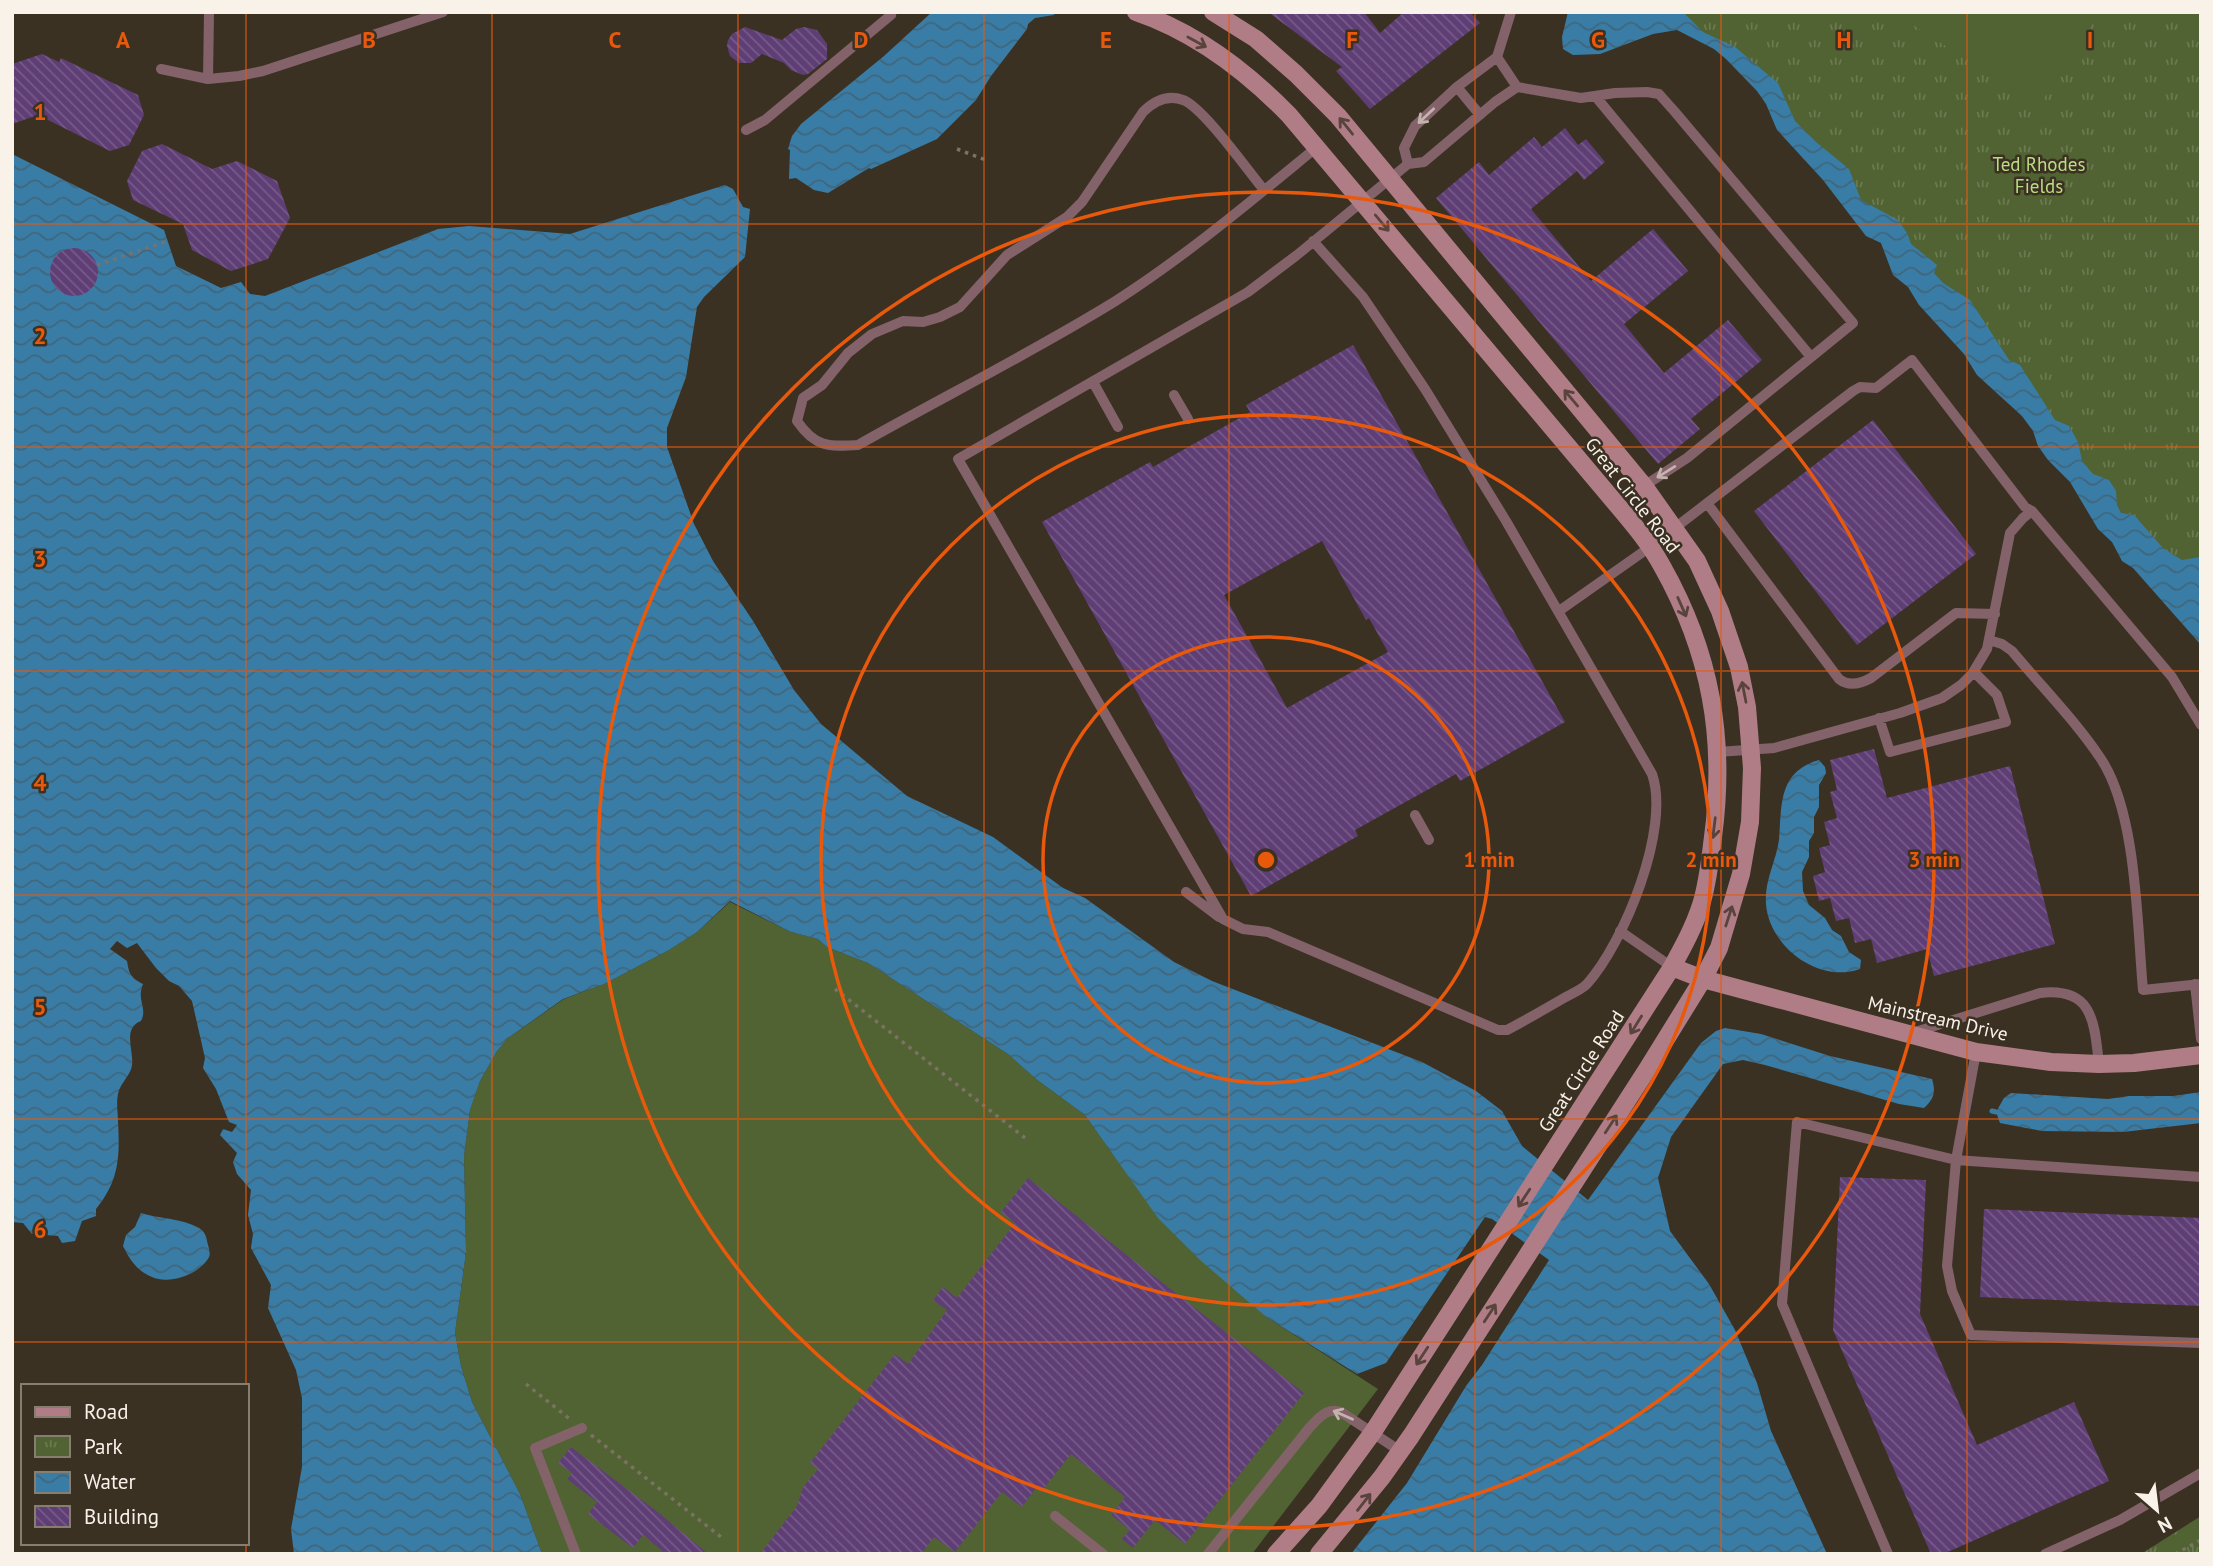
<svg xmlns="http://www.w3.org/2000/svg" width="2213" height="1566" viewBox="0 0 2213 1566" font-family="'PT Sans',sans-serif">
	<defs>
		<pattern id="park-tufts" width="24" height="20" patternUnits="userSpaceOnUse" patternTransform="scale(1.75)"><rect width="24" height="20" fill="#516332"/><path d="M3 7l-1-3M5 7V3M7 7l1-3M15 17l-1-3M17 17v-4M19 17l1-3" fill="none" stroke="#6b7a50"/></pattern>
		<pattern id="water-waves" width="16" height="10" patternUnits="userSpaceOnUse" patternTransform="scale(1.75)"><rect width="16" height="10" fill="#397da7"/><path d="M0 5q4-4 8 0t8 0" fill="none" stroke="#41667b"/></pattern>
		<pattern id="building-back-hatch" width="6" height="6" patternUnits="userSpaceOnUse" patternTransform="scale(1.75)"><rect width="6" height="6" fill="#5e3e75"/><path d="M-1 5l2 2M0 0l6 6M5-1l2 2" fill="none" stroke="#765a89"/></pattern>
	</defs>
	<rect width="100%" height="100%" fill="#3b3123"/>
	<!-- park -->
	<path fill="url(#park-tufts)" d="M 1670,12 L 2201,12 L 2201,620 L 1932,302 L 1763,82 Z
		M 2201,1516 L 2201,1554 L 2141,1554 Z"/>
	<!-- pitch -->
	<path fill="#516332" d="M 1893,12 L 2099,12 L 2039,106 Z
		M 730,902 L 791,932 L 818,939 L 827,947 L 868,963 L 1008,1054 L 1036,1079 L 1085,1115 L 1158,1217 L 1265,1316 L 1378,1389 L 1252,1554 L 542,1554 L 520,1494 L 472,1402 L 461,1366 L 455,1333 L 466,1252 L 464,1156 L 470,1110 L 480,1081 L 497,1051 L 508,1038 L 564,999 L 604,984 L 669,950 L 697,932 Z"/>
	<!-- water -->
	<path fill="url(#water-waves)" d="M 932,12 L 1055,12 L 1054,15 L 1035,18 L 1028,24 L 1027,29 L 991,76 L 976,100 L 937,139 L 871,169 L 869,168 L 828,193 L 814,190 L 796,178 L 789,179 L 790,150 L 788,149 L 792,136 L 801,124 L 884,56 Z
		M 1568,12 L 1683,12 L 1703,32 L 1735,47 L 1778,83 L 1795,121 L 1816,142 L 1849,169 L 1861,200 L 1898,220 L 1907,233 L 1911,244 L 1937,265 L 1934,273 L 1943,283 L 1970,300 L 2009,360 L 2020,365 L 2055,420 L 2069,426 L 2078,442 L 2082,461 L 2093,474 L 2109,480 L 2116,491 L 2117,505 L 2121,513 L 2134,515 L 2163,548 L 2182,560 L 2201,557 L 2201,645 L 2133,568 L 2122,561 L 2112,542 L 2098,529 L 2070,482 L 2048,460 L 2038,446 L 2033,431 L 2022,416 L 1977,375 L 1964,354 L 1919,305 L 1908,287 L 1893,275 L 1881,243 L 1866,236 L 1823,180 L 1777,130 L 1766,104 L 1757,91 L 1726,59 L 1714,49 L 1677,30 L 1653,34 L 1600,54 L 1573,55 L 1563,49 L 1562,37 Z
		M 12,154 L 164,230 L 176,266 L 221,288 L 241,282 L 250,294 L 265,296 L 438,229 L 469,226 L 570,234 L 725,185 L 733,189 L 743,207 L 750,209 L 745,257 L 704,297 L 697,307 L 686,377 L 667,428 L 667,447 L 694,524 L 713,561 L 753,621 L 794,690 L 821,724 L 907,796 L 993,837 L 1063,888 L 1085,898 L 1174,962 L 1212,981 L 1422,1062 L 1476,1091 L 1502,1111 L 1522,1146 L 1588,1200 L 1701,1043 L 1716,1031 L 1725,1028 L 1761,1034 L 1830,1056 L 1932,1079 C 1936,1092 1934,1099 1924,1108 L 1899,1104 L 1765,1065 L 1743,1060 L 1723,1064 L 1671,1137 L 1658,1178 L 1670,1231 L 1709,1284 L 1735,1330 L 1757,1383 L 1771,1431 L 1827,1554 L 1351,1554 L 1407,1483 L 1466,1386 L 1482,1365 L 1549,1260 L 1492,1219 L 1485,1217 L 1386,1363 L 1357,1374 L 1265,1316 L 1199,1259 L 1158,1218 L 1085,1115 L 1036,1079 L 1008,1054 L 868,963 L 827,947 L 818,939 L 791,932 L 730,901 L 697,932 L 669,950 L 604,984 L 563,999 L 508,1038 L 497,1051 L 480,1081 L 470,1110 L 464,1156 L 466,1252 L 455,1333 L 461,1366 L 472,1402 L 520,1494 L 542,1554 L 294,1554 L 291,1529 L 302,1467 L 302,1398 L 296,1370 L 268,1308 L 271,1285 L 251,1248 L 253,1234 L 248,1215 L 251,1190 L 237,1174 L 233,1162 L 237,1153 L 220,1135 L 223,1129 L 232,1132 L 237,1125 L 229,1122 L 216,1089 L 203,1068 L 205,1058 L 192,1001 L 179,986 L 169,981 L 156,968 L 137,943 L 127,948 L 117,941 L 110,949 L 127,961 C 129,974 131,978 143,984 C 136,1001 148,1007 141,1021 C 122,1028 134,1051 132,1065 C 131,1075 120,1083 118,1094 C 116,1103 118,1113 118,1122 C 120,1157 119,1181 96,1209 L 96,1216 L 82,1221 L 75,1241 L 62,1243 L 58,1236 L 32,1234 L 23,1223 L 12,1222 Z
		M 1819,760 L 1825,767 L 1826,773 L 1819,785 L 1819,807 L 1814,817 L 1814,833 L 1809,841 L 1809,857 L 1802,872 L 1803,891 L 1809,905 L 1825,918 L 1832,930 L 1841,936 L 1849,952 L 1861,960 L 1860,969 C 1818,984 1769,946 1766,904 C 1764,881 1776,862 1779,840 C 1782,807 1777,772 1819,760 Z
		M 2201,1092 L 2201,1123 L 2123,1132 L 2042,1131 L 2000,1123 L 1996,1112 L 2004,1098 L 2011,1093 L 2108,1099 L 2129,1096 L 2173,1096 Z
		M 141,1213 C 160,1219 181,1218 199,1228 C 204,1231 206,1235 207,1241 C 208,1246 211,1252 209,1257 C 200,1274 170,1285 152,1277 C 137,1271 130,1260 123,1246 L 126,1235 L 135,1227 Z"/>
	<g fill="none" stroke-linecap="round" stroke-linejoin="round">
		<!-- stream -->
		<path stroke="#397da7" stroke-width="5" d="M 1992,1111 L 1996,1112"/>
	</g>
	<!-- building -->
	<path fill="url(#building-back-hatch)" fill-rule="evenodd" d="M 1268,12 L 1364,12 L 1380,33 L 1404,12 L 1470,12 L 1480,23 L 1370,109 L 1336,71 L 1342,67 Z
		M 745,27 L 782,40 L 796,29 L 804,27 L 817,30 L 827,44 L 827,59 L 808,74 L 803,75 L 791,70 L 784,63 L 762,54 L 751,63 L 739,63 L 730,56 L 727,46 L 728,40 L 732,34 Z
		M 42,54 L 59,62 L 61,58 L 138,95 L 144,115 L 129,145 L 110,151 L 38,115 L 12,124 L 12,64 Z
		M 1565,128 L 1578,145 L 1586,139 L 1605,162 L 1584,180 L 1577,171 L 1531,209 L 1591,281 L 1653,229 L 1688,271 L 1624,324 L 1664,373 L 1728,320 L 1762,360 L 1691,419 L 1700,429 L 1658,464 L 1436,198 L 1479,162 L 1489,175 L 1534,137 L 1542,147 Z
		M 162,144 L 212,169 L 237,161 L 277,181 L 290,218 L 268,259 L 231,271 L 192,250 L 183,224 L 133,200 L 127,181 L 142,151 Z
		M50 272a24 24 0 1 1 48 0a24 24 0 1 1-48 0Z
		M 1353,345 L 1565,722 L 1460,781 L 1456,774 L 1355,830 L 1358,836 L 1251,896 L 1042,522 L 1150,462 L 1153,467 L 1250,412 L 1246,405 ZM 1322,541 L 1366,620 L 1369,618 L 1388,652 L 1287,708 L 1224,595 Z
		M 1873,420 L 1976,554 L 1857,645 L 1754,511 Z
		M 1874,749 L 1887,798 L 2010,766 L 2055,944 L 1934,976 L 1927,949 L 1877,963 L 1871,939 L 1855,943 L 1849,918 L 1836,921 L 1830,898 L 1819,901 L 1813,876 L 1825,872 L 1819,848 L 1830,845 L 1824,822 L 1837,818 L 1830,792 L 1837,790 L 1830,760 Z
		M 1840,1177 L 1926,1180 L 1920,1314 L 1977,1445 L 2074,1402 L 2109,1481 L 1943,1554 L 1931,1554 L 1833,1330 Z
		M 1028,1178 L 1304,1393 L 1185,1544 L 1155,1520 L 1133,1548 L 1122,1539 L 1130,1530 L 1111,1515 L 1125,1497 L 1071,1454 L 1041,1492 L 1036,1488 L 1022,1507 L 1002,1492 L 955,1552 L 934,1537 L 921,1554 L 760,1554 L 797,1506 L 803,1487 L 818,1469 L 810,1463 L 895,1354 L 908,1364 L 947,1310 L 933,1300 L 943,1287 L 957,1298 L 1015,1223 L 1001,1212 Z
		M 1984,1209 L 2201,1218 L 2201,1306 L 1980,1297 Z
		M 571,1447 L 659,1513 L 708,1554 L 666,1554 L 643,1535 L 633,1548 L 588,1514 L 597,1502 L 567,1479 L 572,1473 L 558,1463 Z"/>
	<g fill="none" stroke-linecap="round" stroke-linejoin="round">
		<!-- path -->
		<path stroke="#7b7265" stroke-width="3.5" stroke-dasharray="3.5 5" stroke-linecap="butt" d="M 957,149 L 986,160
			M 97,265 L 167,241
			M 835,989 L 1029,1141
			M 526,1384 L 571,1420
			M 591,1435 L 721,1537
			M 2175,1554 L 2201,1540"/>
		<!-- lane -->
		<path stroke="#836369" stroke-width="10" d="M 1497,57 L 1517,87
			M 161,69 L 208,79 L 209,12
			M 208,79 L 239,76 L 263,71 L 443,12
			M 1457,87 L 1480,115
			M 1596,97 L 1811,357
			M 746,130 L 765,120 L 891,15 L 889,12
			M 1408,164 L 1404,148 L 1415,126 L 1457,87 L 1497,57 L 1511,12
			M 1264,190 C 1248,171 1203,107 1183,100 C 1167,94 1153,102 1143,112 L 1082,202 L 1067,217 L 1007,255 L 960,307 L 940,317 L 923,322 L 903,321 L 872,334 L 848,353 L 822,385 L 803,398 L 797,421 C 815,447 828,447 858,445 C 943,397 1031,353 1114,302 C 1186,256 1251,201 1317,147
			M 1313,241 L 1363,297 L 1425,389 L 1506,521 L 1652,774 C 1671,828 1624,943 1587,984 C 1581,990 1571,994 1564,998 C 1545,1009 1526,1020 1507,1030 L 1498,1030 L 1268,932 L 1243,929 L 1223,919 L 958,459 L 1248,292 L 1297,255 L 1408,164 L 1424,162 L 1495,102 L 1517,87 L 1581,98 L 1615,93 L 1647,92 L 1659,94 L 1675,112 L 1853,323 L 1687,458 L 1644,486
			M 1093,382 L 1118,427
			M 1174,395 L 1188,419
			M 1707,503 L 1839,679 C 1849,687 1860,684 1871,678 L 1956,613 L 1995,614
			M 1559,611 L 1650,547 L 1853,391 L 1860,387 L 1876,388 L 1912,360 L 2025,507 L 2032,511 L 2172,677 L 2201,725
			M 1989,640 L 2002,644 L 2012,651 C 2041,686 2075,720 2101,759 C 2137,813 2137,925 2143,990 L 2201,984
			M 1879,718 L 1890,752 L 2006,722 L 1997,695 L 1974,672
			M 1718,752 L 1774,748 L 1900,713 L 1942,698 L 1961,685 L 1972,674 L 1987,649 L 2010,533 L 2023,518 L 2032,511
			M 1415,815 L 1429,840
			M 1186,892 L 1219,917
			M 1620,931 L 1672,967
			M 2195,984 L 2201,1039
			M 1915,1032 L 2040,993 C 2093,987 2094,1021 2099,1064
			M 1976,1052 L 1956,1160 L 1947,1266 L 1952,1291 L 1971,1335 L 2201,1343
			M 1055,1516 L 1103,1554
			M 576,1554 L 535,1448 L 582,1428
			M 1208,1554 L 1310,1427 C 1319,1418 1327,1407 1341,1412 L 1400,1451
			M 1888,1554 L 1782,1304 L 1797,1122 L 1956,1160 L 2201,1177
			M 2045,1554 L 2120,1520 L 2201,1473"/>
		<!-- secondary -->
		<path stroke="#b07d87" stroke-width="18" d="M 1136,12 C 1195,32 1246,71 1289,115 L 1618,506 C 1634,525 1650,544 1662,566 C 1711,653 1726,739 1713,837 C 1710,860 1708,883 1701,905 C 1694,927 1683,947 1672,967 L 1373,1432 L 1319,1506 L 1276,1554
			M 1213,12 L 1256,39 L 1296,74 L 1338,116 L 1644,486 L 1697,561 L 1720,611 L 1739,667 L 1747,707 L 1752,768 L 1750,822 L 1741,874 L 1719,948 L 1703,979 L 1648,1068 L 1411,1436 L 1382,1477 L 1319,1554
			M 1672,967 L 1703,979 L 1976,1052 L 2051,1062 L 2099,1064 L 2134,1063 L 2201,1055"/>
	</g>
	<!-- one-way arrows -->
	<defs><path id="oneway-shaft" d="M-6 0H5M1.5-3L5.5 0L1.5 3" fill="none" stroke-width="1.6" stroke-linecap="round" stroke-linejoin="round" transform="scale(1.75)"/></defs>
	<g stroke="#58443c">
		<use href="#oneway-shaft" transform="translate(1197 42) rotate(29)"/>
		<use href="#oneway-shaft" transform="translate(1346 126) rotate(-129)"/>
		<use href="#oneway-shaft" transform="translate(1382 223) rotate(50)"/>
		<use href="#oneway-shaft" transform="translate(1571 398) rotate(-130)"/>
		<use href="#oneway-shaft" transform="translate(1682 607) rotate(66)"/>
		<use href="#oneway-shaft" transform="translate(1744 692) rotate(-101)"/>
		<use href="#oneway-shaft" transform="translate(1714 828) rotate(97)"/>
		<use href="#oneway-shaft" transform="translate(1729 916) rotate(-72)"/>
		<use href="#oneway-shaft" transform="translate(1636 1025) rotate(122)"/>
		<use href="#oneway-shaft" transform="translate(1611 1124) rotate(-57)"/>
		<use href="#oneway-shaft" transform="translate(1524 1198) rotate(123)"/>
		<use href="#oneway-shaft" transform="translate(1490 1313) rotate(-57)"/>
		<use href="#oneway-shaft" transform="translate(1422 1356) rotate(123)"/>
		<use href="#oneway-shaft" transform="translate(1364 1502) rotate(-52)"/>
	</g>
	<g stroke="#c4b2af">
		<use href="#oneway-shaft" transform="translate(1426 116) rotate(137)"/>
		<use href="#oneway-shaft" transform="translate(1666 472) rotate(148)"/>
		<use href="#oneway-shaft" transform="translate(1343 1415) rotate(-156)"/>
	</g>
	<!-- grid -->
	<path fill="none" stroke="#e8590c" stroke-width="2" stroke-opacity="0.55" d="M 246,12 L 246,1386M 492,12 L 492,1554M 738,12 L 738,1554M 984,12 L 984,1554M 1229,12 L 1229,1554M 1475,12 L 1475,1554M 1721,12 L 1721,1554M 1967,12 L 1967,1554M 12,224 L 2201,224M 12,447 L 2201,447M 12,671 L 2201,671M 12,895 L 2201,895M 12,1119 L 2201,1119M 12,1342 L 2201,1342M 246,1543 L 246,1554"/>
	<!-- distance rings -->
	<g fill="none" stroke="#e8590c" stroke-width="3.5">
		<circle cx="1266" cy="860" r="223"/>
		<circle cx="1266" cy="860" r="445"/>
		<circle cx="1266" cy="860" r="668"/>
	</g>
	<g text-anchor="middle" stroke-width="5" stroke-linejoin="round" paint-order="stroke">
		<!-- park labels -->
		<g font-size="19" fill="#badd81" stroke="#3b3123">
			<text x="2039" y="171">Ted Rhodes<tspan x="2039" dy="22">Fields</tspan></text>
		</g>
		<!-- street labels -->
		<g font-size="19" fill="#f9f2e9" stroke="#3b3123">
			<text transform="translate(1633 495) rotate(52)" y="7">Great Circle Road</text>
			<text transform="translate(1938 1018) rotate(13)" y="7">Mainstream Drive</text>
			<text transform="translate(1581 1071) rotate(-57)" y="7">Great Circle Road</text>
		</g>
	</g>
	<g font-size="23" text-anchor="middle" font-weight="bold" fill="#e8590c" stroke="#3b3123" stroke-width="5" stroke-linejoin="round" paint-order="stroke">
		<text x="123" y="48">A</text>
		<text x="369" y="48">B</text>
		<text x="615" y="48">C</text>
		<text x="861" y="48">D</text>
		<text x="1106" y="48">E</text>
		<text x="1352" y="48">F</text>
		<text x="1598" y="48">G</text>
		<text x="1844" y="48">H</text>
		<text x="2090" y="48">I</text>
		<text x="40" y="120">1</text>
		<text x="40" y="344">2</text>
		<text x="40" y="567">3</text>
		<text x="40" y="791">4</text>
		<text x="40" y="1015">5</text>
		<text x="40" y="1238">6</text>
	</g>
	<circle cx="1266" cy="860" r="10" fill="#e8590c" stroke="#3b3123" stroke-width="3.5"/>
	<g font-size="21" text-anchor="middle" font-weight="bold" fill="#e8590c" stroke="#3b3123" stroke-width="5" stroke-linejoin="round" paint-order="stroke">
		<text x="1489" y="867">1 min</text>
		<text x="1711" y="867">2 min</text>
		<text x="1934" y="867">3 min</text>
	</g>
	<!-- border -->
	<rect width="2213" height="1566" fill="none" stroke="#f9f2e9" stroke-width="28"/>
	<!-- legend -->
	<rect x="21" y="1384" width="228" height="161" fill="#3b3123" stroke="#877e72" stroke-width="2"/>
	<rect x="35" y="1407" width="35" height="10" fill="#b07d87" stroke="#877e72" stroke-width="2"/>
	<text x="84" y="1419" font-size="21" fill="#f9f2e9">Road</text>
	<rect x="35" y="1436" width="35" height="21" fill="url(#park-tufts)" stroke="#877e72" stroke-width="2"/>
	<text x="84" y="1454" font-size="21" fill="#f9f2e9">Park</text>
	<rect x="35" y="1472" width="35" height="21" fill="url(#water-waves)" stroke="#877e72" stroke-width="2"/>
	<text x="84" y="1489" font-size="21" fill="#f9f2e9">Water</text>
	<rect x="35" y="1506" width="35" height="21" fill="url(#building-back-hatch)" stroke="#877e72" stroke-width="2"/>
	<text x="84" y="1524" font-size="21" fill="#f9f2e9">Building</text>
	<!-- north arrow -->
	<g transform="translate(2157 1510) rotate(152)" stroke="#3b3123" stroke-width="5" paint-order="stroke">
	<path d="M0-5L12 26L0 18L-12 26Z" fill="#f9f2e9"/>
	<text y="-10" font-size="19" font-weight="bold" text-anchor="middle" fill="#f9f2e9">N</text>
	</g>
</svg>
